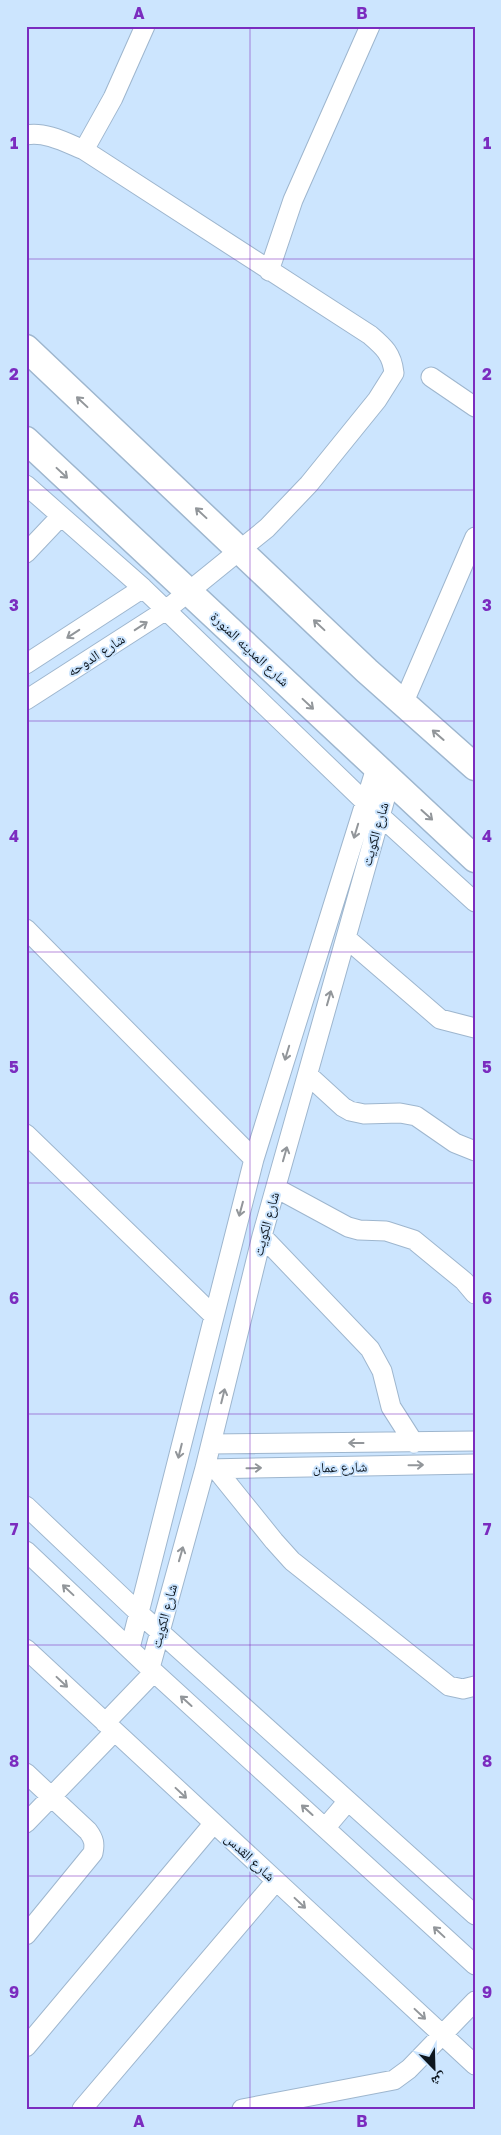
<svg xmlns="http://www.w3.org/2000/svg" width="501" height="2135" viewBox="0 0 501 2135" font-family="'Golos Text','Noto Naskh Arabic',sans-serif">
	<rect width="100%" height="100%" fill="#cce5fe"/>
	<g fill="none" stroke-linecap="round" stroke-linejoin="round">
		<!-- minor casing -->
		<g stroke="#9eb6ce" stroke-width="21">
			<path id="minor" d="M 26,135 C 45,131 67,143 84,150 L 370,335 C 384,347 392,354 394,373 L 377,400 L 309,484 L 267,528 L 166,610 L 26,700
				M 84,150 L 113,98 L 145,26
				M 269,271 L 293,200 L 370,26
				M 431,377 L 475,407
				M 26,485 L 143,588 L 365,802 L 475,902
				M 26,553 L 61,516
				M 26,664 L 143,588
				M 403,704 L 475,537
				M 26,929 L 254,1159
				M 346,938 L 440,1019 L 475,1028
				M 308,1075 L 343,1107 L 350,1111 L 364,1114 L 400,1113 L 416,1116 L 455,1143 L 475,1151
				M 26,1134 L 214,1316
				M 276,1188 L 348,1227 L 359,1230 L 386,1231 L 414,1240 L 464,1281 L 475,1294
				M 262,1236 L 370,1349 L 382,1371 L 391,1407 L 414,1443
				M 211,1444 L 475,1441
				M 206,1469 L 475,1464
				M 216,1469 L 274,1541 L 292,1561 L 449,1686 L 463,1689 L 475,1686
				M 26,1506 L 140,1614 L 475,1915
				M 26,1551 L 154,1672 L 475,1965
				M 130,1648 L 254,1159 L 376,768
				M 26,1649 L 475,2065
				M 150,1668 L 205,1468 L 262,1236 L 390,781
				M 105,1723 L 154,1672
				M 26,1773 L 88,1831 C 94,1839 95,1844 93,1853 L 26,1935
				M 26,1823 L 114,1732
				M 326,1827 L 348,1801
				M 26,2047 L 214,1823
				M 82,2109 L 276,1881
				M 242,2109 L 394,2080 L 409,2069 L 475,2001"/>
		</g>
		<!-- secondary casing -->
		<g stroke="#9eb6ce" stroke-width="29">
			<path id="secondary" d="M 26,348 L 367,671 L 475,767
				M 26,440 L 475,859"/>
		</g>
		<!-- minor -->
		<use href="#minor" stroke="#fff" stroke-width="19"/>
		<!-- secondary -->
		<use href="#secondary" stroke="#fff" stroke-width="26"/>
	</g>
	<!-- one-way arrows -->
	<defs><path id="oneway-shaft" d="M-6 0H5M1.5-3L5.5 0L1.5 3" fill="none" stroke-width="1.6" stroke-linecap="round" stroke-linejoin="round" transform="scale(1.25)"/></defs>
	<g stroke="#92969a">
		<use href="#oneway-shaft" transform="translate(82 402) rotate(-137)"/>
		<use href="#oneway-shaft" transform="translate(62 473) rotate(43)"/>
		<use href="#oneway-shaft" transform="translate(201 513) rotate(-137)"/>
		<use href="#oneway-shaft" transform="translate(319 625) rotate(-137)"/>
		<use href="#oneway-shaft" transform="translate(141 626) rotate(-33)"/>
		<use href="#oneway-shaft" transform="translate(73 634) rotate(147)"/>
		<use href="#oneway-shaft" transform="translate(308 704) rotate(43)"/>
		<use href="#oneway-shaft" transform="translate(438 735) rotate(-139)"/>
		<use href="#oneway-shaft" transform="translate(427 815) rotate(42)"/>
		<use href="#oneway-shaft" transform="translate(356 831) rotate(107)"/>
		<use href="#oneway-shaft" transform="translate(329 998) rotate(-74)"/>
		<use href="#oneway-shaft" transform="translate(287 1053) rotate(107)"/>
		<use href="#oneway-shaft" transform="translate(285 1154) rotate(-74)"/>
		<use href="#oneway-shaft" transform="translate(241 1209) rotate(105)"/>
		<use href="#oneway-shaft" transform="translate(223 1396) rotate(-76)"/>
		<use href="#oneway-shaft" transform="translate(356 1443) rotate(180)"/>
		<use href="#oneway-shaft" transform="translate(180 1451) rotate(104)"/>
		<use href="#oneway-shaft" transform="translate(416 1465) rotate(-1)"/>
		<use href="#oneway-shaft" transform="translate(254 1468) rotate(-1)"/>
		<use href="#oneway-shaft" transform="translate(181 1554) rotate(-74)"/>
		<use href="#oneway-shaft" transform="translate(68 1590) rotate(-137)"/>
		<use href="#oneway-shaft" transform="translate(62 1682) rotate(43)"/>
		<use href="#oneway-shaft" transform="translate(186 1701) rotate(-138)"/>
		<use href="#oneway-shaft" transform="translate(181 1793) rotate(43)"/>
		<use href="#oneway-shaft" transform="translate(307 1810) rotate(-138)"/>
		<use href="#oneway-shaft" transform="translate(300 1903) rotate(43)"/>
		<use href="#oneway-shaft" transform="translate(439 1932) rotate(-137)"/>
		<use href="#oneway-shaft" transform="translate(420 2014) rotate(43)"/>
	</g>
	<!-- grid -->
	<path fill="none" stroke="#7b2cbf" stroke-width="1" stroke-opacity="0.55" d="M 250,26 L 250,2109M 26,259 L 475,259M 26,490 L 475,490M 26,721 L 475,721M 26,952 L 475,952M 26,1183 L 475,1183M 26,1414 L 475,1414M 26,1645 L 475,1645M 26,1876 L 475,1876"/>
	<g text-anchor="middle" stroke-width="4" stroke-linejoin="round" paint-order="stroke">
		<!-- street labels -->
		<g font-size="14" fill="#0d161f" stroke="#cce5fe">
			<text transform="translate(250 649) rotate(43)" y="5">شارع المدينه المنورة</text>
			<text transform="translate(96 655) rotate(-33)" y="5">شارع الدوحه</text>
			<text transform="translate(375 834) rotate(-74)" y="5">شارع الكويت</text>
			<text transform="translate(266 1224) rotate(-75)" y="5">شارع الكويت</text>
			<text transform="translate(340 1467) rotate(-1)" y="5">شارع عمان</text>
			<text transform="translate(164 1616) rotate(-75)" y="5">شارع الكويت</text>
			<text transform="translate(250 1857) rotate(43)" y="5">شارع القدس</text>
		</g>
	</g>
	<!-- border -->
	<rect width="501" height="2135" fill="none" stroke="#cce5fe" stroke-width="55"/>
	<!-- north arrow -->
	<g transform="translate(434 2068) rotate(157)" stroke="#cce5fe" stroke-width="4" paint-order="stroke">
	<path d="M0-4L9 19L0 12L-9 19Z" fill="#0d161f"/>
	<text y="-8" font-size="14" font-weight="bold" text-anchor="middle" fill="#0d161f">ش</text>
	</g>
	<rect x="28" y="28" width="446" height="2080" fill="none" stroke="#7b2cbf" stroke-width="2"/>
	<g font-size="16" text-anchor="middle" font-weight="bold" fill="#7b2cbf">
		<text x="139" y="19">A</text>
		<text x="362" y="19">B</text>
		<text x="14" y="149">1</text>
		<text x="487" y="149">1</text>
		<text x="14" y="380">2</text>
		<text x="487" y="380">2</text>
		<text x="14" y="611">3</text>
		<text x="487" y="611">3</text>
		<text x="14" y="842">4</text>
		<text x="487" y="842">4</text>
		<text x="14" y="1073">5</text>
		<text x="487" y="1073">5</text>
		<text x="14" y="1304">6</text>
		<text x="487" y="1304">6</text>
		<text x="14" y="1535">7</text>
		<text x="487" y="1535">7</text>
		<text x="14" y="1767">8</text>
		<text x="487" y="1767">8</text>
		<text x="14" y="1998">9</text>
		<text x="487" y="1998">9</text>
		<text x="139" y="2127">A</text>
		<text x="362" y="2127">B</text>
	</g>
</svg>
